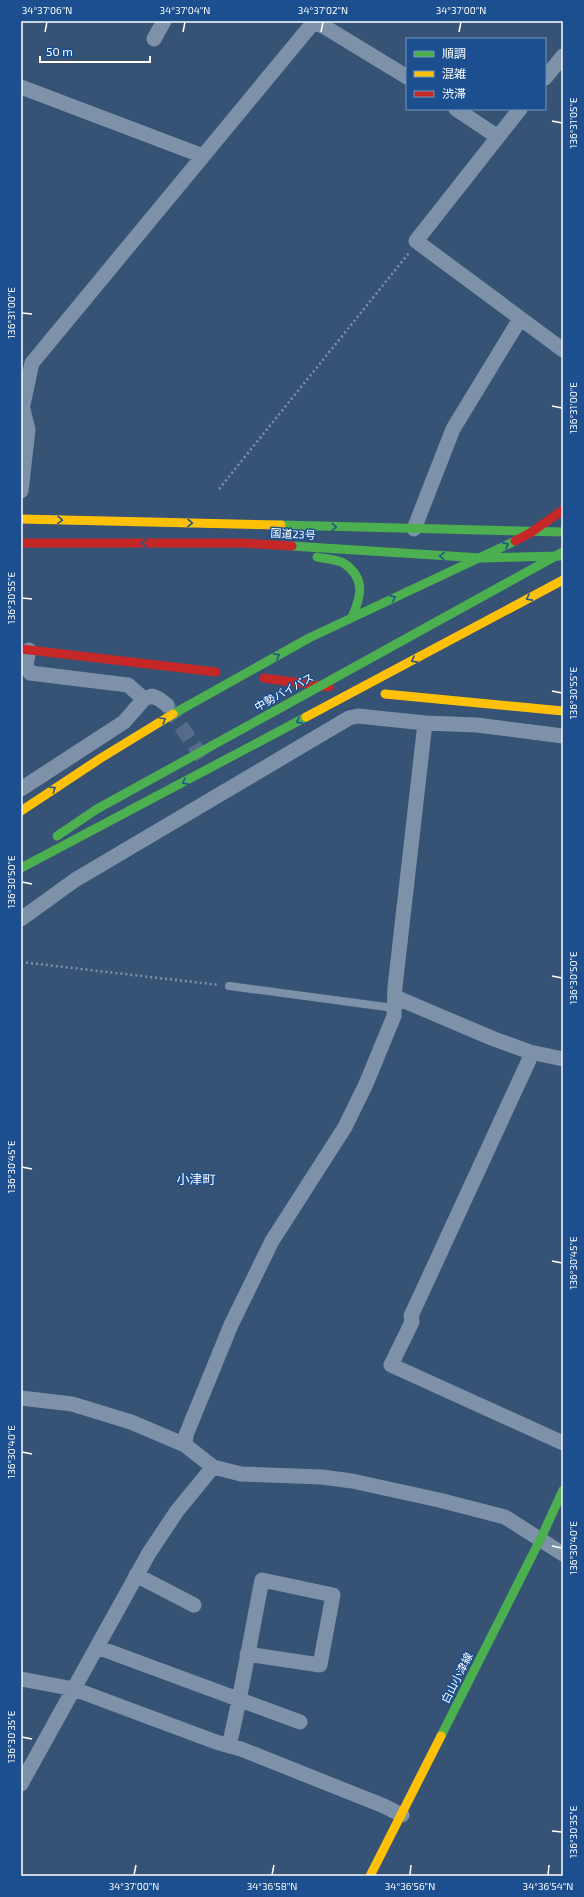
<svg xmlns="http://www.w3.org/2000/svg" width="584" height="1897" viewBox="0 0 584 1897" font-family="'Exo 2','Noto Sans JP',sans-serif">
	<rect width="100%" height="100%" fill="#365274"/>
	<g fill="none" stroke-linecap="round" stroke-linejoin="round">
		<!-- street-tunnel -->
		<path stroke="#546c89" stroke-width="15" stroke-dasharray="15 8" stroke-linecap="butt" d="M 168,707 L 204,760"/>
		<!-- path -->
		<path stroke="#7d92a8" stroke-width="2.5" stroke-dasharray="2 3" stroke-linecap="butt" d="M 219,489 L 409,253
			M 21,962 L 219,985"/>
		<!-- lane -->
		<path stroke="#7d92a8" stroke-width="8" d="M 229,986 L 394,1008"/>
		<!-- street -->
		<path stroke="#7d92a8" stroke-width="15" d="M 311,21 L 325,27 L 407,77
			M 154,39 L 164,21
			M 545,78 L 563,56
			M 21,87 L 203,156
			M 456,109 L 498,137
			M 520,109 L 416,241 L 563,350
			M 21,414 L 32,363 L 313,23
			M 21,491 L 28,430 L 22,405
			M 414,529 L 453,429 L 520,319
			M 29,650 L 26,665 L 30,673 L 128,685 L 144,699
			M 21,789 L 124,722 L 144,699 L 152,696 L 159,699 L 167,705
			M 21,919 L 75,880 L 349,718 L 358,716 L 425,723
			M 395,997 L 494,1039 L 530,1052 L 563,1059
			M 530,1052 L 529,1060 L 411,1316 L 412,1322 L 391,1365 L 563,1443
			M 21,1398 L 72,1404 L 131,1422 L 185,1445 L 213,1467 L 241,1474 L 322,1477 L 352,1481 L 439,1500 L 505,1517 L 563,1554
			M 185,1445 L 186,1435 L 231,1325 L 272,1241 L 345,1127 L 366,1084 L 394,1016 L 395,987 L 425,723 L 477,725 L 563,736
			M 136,1575 L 194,1605
			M 97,1647 L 300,1722
			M 21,1679 L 74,1689 L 216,1742 L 241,1749 L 384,1806 L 402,1815
			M 229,1746 C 242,1691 251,1635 262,1580 L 333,1595 L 320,1665 L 247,1654
			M 21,1784 L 149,1553 L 177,1511 L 213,1467"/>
		<!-- fast -->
		<path stroke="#4caf50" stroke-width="9" d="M 281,525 L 563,532
			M 292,546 L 481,558 L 561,556
			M 317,557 C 325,559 338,559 345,564 C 366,579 361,597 352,617
			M 173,714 L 309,638 L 515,541
			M 57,836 L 97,809 L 273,712
			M 21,868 L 306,717
			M 441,1736 L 541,1538 L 563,1490"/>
		<!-- slow -->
		<path stroke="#ffc107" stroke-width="9" d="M 21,519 L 281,525
			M 385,694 L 563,711
			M 306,717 L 563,580
			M 21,811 L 101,758 L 173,714
			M 370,1876 L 441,1736"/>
		<!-- jam -->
		<path stroke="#c62828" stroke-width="9" d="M 515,541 L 530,533 L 563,510
			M 21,543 L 243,543 L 292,546
			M 21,649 L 216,672
			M 264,678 L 329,687"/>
		<!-- fast-bridge -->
		<path stroke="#4caf50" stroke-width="9" d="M 273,712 L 563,552"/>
	</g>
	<!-- one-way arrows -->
	<defs><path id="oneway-chevron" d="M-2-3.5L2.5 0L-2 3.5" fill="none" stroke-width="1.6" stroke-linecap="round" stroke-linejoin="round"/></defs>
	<g stroke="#205989">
		<use href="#oneway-chevron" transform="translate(60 520) rotate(1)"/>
		<use href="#oneway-chevron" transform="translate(190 523) rotate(1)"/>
		<use href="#oneway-chevron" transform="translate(334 527) rotate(2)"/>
		<use href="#oneway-chevron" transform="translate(144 543) rotate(-180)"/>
		<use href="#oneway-chevron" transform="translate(506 545) rotate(-28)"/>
		<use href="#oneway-chevron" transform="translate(442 556) rotate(-176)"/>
		<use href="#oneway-chevron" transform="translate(393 598) rotate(-24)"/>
		<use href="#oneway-chevron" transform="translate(529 598) rotate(152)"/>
		<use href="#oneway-chevron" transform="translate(277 656) rotate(-28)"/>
		<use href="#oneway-chevron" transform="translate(414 660) rotate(152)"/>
		<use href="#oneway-chevron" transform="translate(163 720) rotate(-31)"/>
		<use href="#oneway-chevron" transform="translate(299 721) rotate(152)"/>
		<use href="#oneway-chevron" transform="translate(185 782) rotate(152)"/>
		<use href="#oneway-chevron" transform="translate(53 789) rotate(-34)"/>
	</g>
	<!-- ticks -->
	<path fill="none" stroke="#fff" stroke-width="1.5" d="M 45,32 L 47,22M 183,32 L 185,22M 321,32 L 323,22M 459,32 L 461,22M 552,121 L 562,123M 22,313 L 32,314M 552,406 L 562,408M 22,598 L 32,599M 552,691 L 562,693M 22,882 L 32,884M 552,976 L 562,978M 22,1167 L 32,1169M 552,1261 L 562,1263M 22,1452 L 32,1454M 552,1546 L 562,1548M 22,1737 L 32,1739M 552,1831 L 562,1832M 134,1875 L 136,1865M 272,1875 L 274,1865M 410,1875 L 411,1865M 548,1875 L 549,1865"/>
	<g text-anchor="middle" stroke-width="3" stroke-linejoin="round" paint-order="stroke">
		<!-- street labels -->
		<g font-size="11" fill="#fff" stroke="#1b4f8f">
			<text transform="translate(293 534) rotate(3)" y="4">国道23号</text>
			<text transform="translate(284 692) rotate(-29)" y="4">中勢バイパス</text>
			<text transform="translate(457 1678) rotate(-63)" y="4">白山小津線</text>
		</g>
		<!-- quarter labels -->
		<g font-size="13" fill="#fff" stroke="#1b4f8f">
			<text x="196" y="1184">小津町</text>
		</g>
	</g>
	<!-- border -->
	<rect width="584" height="1897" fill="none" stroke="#1b4f8f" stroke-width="44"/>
	<!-- legend -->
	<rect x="406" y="38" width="140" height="72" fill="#1b4f8f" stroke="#7695bc"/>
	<rect x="414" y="51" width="20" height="6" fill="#4caf50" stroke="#7695bc"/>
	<text x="442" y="58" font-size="12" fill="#ffffff">順調</text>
	<rect x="414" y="71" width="20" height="6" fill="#ffc107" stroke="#7695bc"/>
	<text x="442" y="78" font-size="12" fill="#ffffff">混雑</text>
	<rect x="414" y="91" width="20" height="6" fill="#c62828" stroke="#7695bc"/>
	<text x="442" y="98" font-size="12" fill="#ffffff">渋滞</text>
	<!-- scale -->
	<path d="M40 56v6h110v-6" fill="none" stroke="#ffffff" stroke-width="2"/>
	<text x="46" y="56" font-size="12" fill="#ffffff" stroke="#1b4f8f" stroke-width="3" paint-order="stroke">50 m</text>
	<rect x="22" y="22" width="540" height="1853" fill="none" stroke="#fff" stroke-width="1.5"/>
	<g font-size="10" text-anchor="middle" fill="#fff">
		<text x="47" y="14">34°37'06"N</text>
		<text x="185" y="14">34°37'04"N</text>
		<text x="323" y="14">34°37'02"N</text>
		<text x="461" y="14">34°37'00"N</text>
		<text transform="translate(573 123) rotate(-90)" y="4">136°31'05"E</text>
		<text transform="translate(11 313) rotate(-90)" y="4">136°31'00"E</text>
		<text transform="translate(573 408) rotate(-90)" y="4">136°31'00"E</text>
		<text transform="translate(11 598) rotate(-90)" y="4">136°30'55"E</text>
		<text transform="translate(573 693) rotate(-90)" y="4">136°30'55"E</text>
		<text transform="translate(11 882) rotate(-90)" y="4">136°30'50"E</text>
		<text transform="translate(573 978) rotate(-90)" y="4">136°30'50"E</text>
		<text transform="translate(11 1167) rotate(-90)" y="4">136°30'45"E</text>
		<text transform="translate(573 1263) rotate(-90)" y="4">136°30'45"E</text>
		<text transform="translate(11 1452) rotate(-90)" y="4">136°30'40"E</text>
		<text transform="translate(573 1548) rotate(-90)" y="4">136°30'40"E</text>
		<text transform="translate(11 1737) rotate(-90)" y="4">136°30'35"E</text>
		<text transform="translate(573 1832) rotate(-90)" y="4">136°30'35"E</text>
		<text x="134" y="1890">34°37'00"N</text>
		<text x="272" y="1890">34°36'58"N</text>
		<text x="410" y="1890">34°36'56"N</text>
		<text x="548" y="1890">34°36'54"N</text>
	</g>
</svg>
